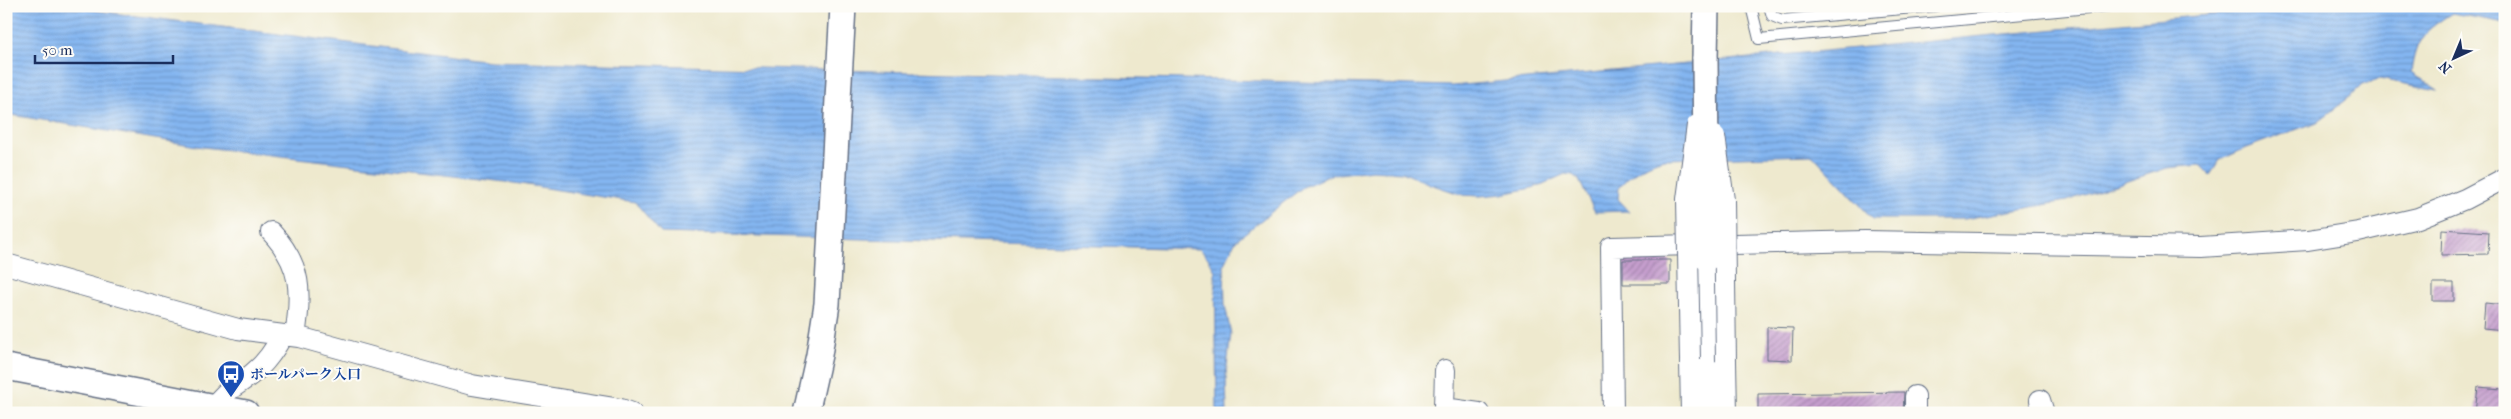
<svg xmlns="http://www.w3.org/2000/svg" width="2511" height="419" viewBox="0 0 2511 419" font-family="'IM FELL French Canon','Noto Serif JP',serif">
	<defs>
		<pattern id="water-rules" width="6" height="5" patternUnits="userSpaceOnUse" patternTransform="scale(1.25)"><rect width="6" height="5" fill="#84b6f1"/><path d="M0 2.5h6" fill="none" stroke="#6b94c6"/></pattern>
		<pattern id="building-hatch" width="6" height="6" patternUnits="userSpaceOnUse" patternTransform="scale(1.25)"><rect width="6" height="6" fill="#c69fce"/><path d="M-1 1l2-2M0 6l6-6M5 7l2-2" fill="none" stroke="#a082aa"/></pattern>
	</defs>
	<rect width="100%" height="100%" fill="#fdfcf7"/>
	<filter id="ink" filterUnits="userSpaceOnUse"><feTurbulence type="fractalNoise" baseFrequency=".02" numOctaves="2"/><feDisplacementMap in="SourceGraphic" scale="10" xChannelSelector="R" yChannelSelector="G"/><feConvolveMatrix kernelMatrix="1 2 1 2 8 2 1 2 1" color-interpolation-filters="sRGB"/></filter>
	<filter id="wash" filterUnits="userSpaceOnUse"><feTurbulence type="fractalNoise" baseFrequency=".0096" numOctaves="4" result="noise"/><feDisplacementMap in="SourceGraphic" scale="20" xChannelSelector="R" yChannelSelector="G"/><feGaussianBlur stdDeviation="1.12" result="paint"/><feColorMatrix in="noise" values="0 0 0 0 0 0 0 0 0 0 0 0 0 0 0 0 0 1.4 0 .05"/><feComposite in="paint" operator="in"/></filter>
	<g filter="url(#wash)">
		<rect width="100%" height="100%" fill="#eee9ce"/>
		<!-- water -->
		<path fill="url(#water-rules)" stroke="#5072a8" d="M 6,6 L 58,6 L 490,61 L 1452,86 L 2303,6 L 2505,6 L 2505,23 L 2452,13 C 2424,31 2416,38 2411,72 L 2438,90 L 2379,79 L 2362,85 L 2346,100 L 2317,122 L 2246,148 L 2220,160 L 2210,175 L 2200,165 L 2167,168 L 2066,201 L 1964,219 L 1873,219 L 1813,155 L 1663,159 C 1644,165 1632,172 1619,187 L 1618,199 L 1629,211 L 1595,212 L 1579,180 L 1573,175 L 1565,174 L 1536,187 L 1502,194 L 1480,196 L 1463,195 L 1430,184 L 1402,172 L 1372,170 L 1330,175 L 1303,187 L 1236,240 L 1224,264 L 1225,305 L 1231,334 L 1226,374 L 1227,413 L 1217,413 L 1215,271 L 1208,258 L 1200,249 L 661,233 L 635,202 L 514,183 L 203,147 L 6,114 Z"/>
		<g id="blocks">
			<!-- building -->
			<path fill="url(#building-hatch)" d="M 2442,229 L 2489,232 L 2488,254 L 2441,255 Z
				M 1623,260 L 1670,260 L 1670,284 L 1623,284 Z
				M 2433,283 L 2454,283 L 2454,301 L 2433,301 Z
				M 2485,303 L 2505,305 L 2505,330 L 2483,328 Z
				M 1767,327 L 1793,328 L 1792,360 L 1767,359 Z
				M 2478,387 L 2502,389 L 2500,413 L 2475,413 Z
				M 1904,392 L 1903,413 L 1758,413 L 1758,394 Z"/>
		</g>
	</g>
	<g filter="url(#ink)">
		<use href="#blocks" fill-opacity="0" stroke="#657085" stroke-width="1"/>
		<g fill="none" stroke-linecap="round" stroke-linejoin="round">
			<!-- service casing -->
			<g stroke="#657085" stroke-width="12">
				<path id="service" d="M 1751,6 L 1759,39 L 2110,6
					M 1769,6 L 1772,16 L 1782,20 L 1936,6"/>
			</g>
			<!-- minor casing -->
			<g stroke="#657085" stroke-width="22">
				<path id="minor" d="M 271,232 C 302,265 302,293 295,336
					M 6,264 L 238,329 L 299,337 L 472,385 L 621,409 L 632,413
					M 1690,360 L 1691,413
					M 1726,362 L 1727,413
					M 1445,370 L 1444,408 L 1479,413
					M 1915,396 L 1915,413
					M 2040,400 L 2044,413
					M 214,407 C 224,390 236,387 252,374 C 266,363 274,350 283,335
					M 1613,413 L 1611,247 L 1865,241 L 2201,247 L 2308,240 L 2358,232 L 2418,218 L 2465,199 L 2505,178"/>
			</g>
			<!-- tertiary casing -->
			<g stroke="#657085" stroke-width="28">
				<path id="tertiary" d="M 1705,59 L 1706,6
					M 1707,258 L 1710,413
					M 6,367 L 246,413
					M 806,413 L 819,355 L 827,304 L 843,6"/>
			</g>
			<!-- service -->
			<use href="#service" stroke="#fff" stroke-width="10"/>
			<!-- minor -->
			<use href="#minor" stroke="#fff" stroke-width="20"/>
			<!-- tertiary -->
			<use href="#tertiary" stroke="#fff" stroke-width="25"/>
			<!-- minor-bridge casing -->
			<g stroke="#657085" stroke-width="22" stroke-linecap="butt">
				<path id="minor-bridge" d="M 1715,136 L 1724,200 L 1726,362
					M 1690,360 L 1687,199 L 1697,125"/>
			</g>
			<!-- tertiary-bridge casing -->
			<g stroke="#657085" stroke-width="28" stroke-linecap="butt">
				<path id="tertiary-bridge" d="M 1705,59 L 1707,258"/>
			</g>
			<!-- minor-bridge -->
			<use href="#minor-bridge" stroke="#fff" stroke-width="20"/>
			<!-- tertiary-bridge -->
			<use href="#tertiary-bridge" stroke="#fff" stroke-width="25"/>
		</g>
	</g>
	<!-- icons -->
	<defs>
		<g id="bus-pin" transform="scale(1.4375)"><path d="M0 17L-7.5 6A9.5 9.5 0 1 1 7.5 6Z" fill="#1a4fb4" stroke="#fdfcf7"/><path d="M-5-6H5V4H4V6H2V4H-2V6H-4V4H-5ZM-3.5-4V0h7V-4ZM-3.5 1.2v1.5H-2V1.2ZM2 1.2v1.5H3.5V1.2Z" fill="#fff"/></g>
	</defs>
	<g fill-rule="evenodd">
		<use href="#bus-pin" x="231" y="374"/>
	</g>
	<g text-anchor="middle" stroke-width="4" stroke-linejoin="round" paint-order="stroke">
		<!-- transit labels -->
		<g font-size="14" font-weight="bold" fill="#164399" stroke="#fdfcf7" text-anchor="start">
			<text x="250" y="379">ボールパーク入口</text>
		</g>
	</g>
	<!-- margin -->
	<rect width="2511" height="419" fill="none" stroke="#fdfcf7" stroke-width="25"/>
	<!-- north arrow -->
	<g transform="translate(2454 58) rotate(224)" stroke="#fdfcf7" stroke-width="4" paint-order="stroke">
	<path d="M0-4L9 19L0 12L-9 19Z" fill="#1b2f5e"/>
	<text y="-8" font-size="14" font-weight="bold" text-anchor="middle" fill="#1b2f5e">N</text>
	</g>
	<!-- scale -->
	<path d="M35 55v8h138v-8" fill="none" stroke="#1b2f5e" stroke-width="2.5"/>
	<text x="42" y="55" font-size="15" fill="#1b2f5e" stroke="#fdfcf7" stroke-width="4" paint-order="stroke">50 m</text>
</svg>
